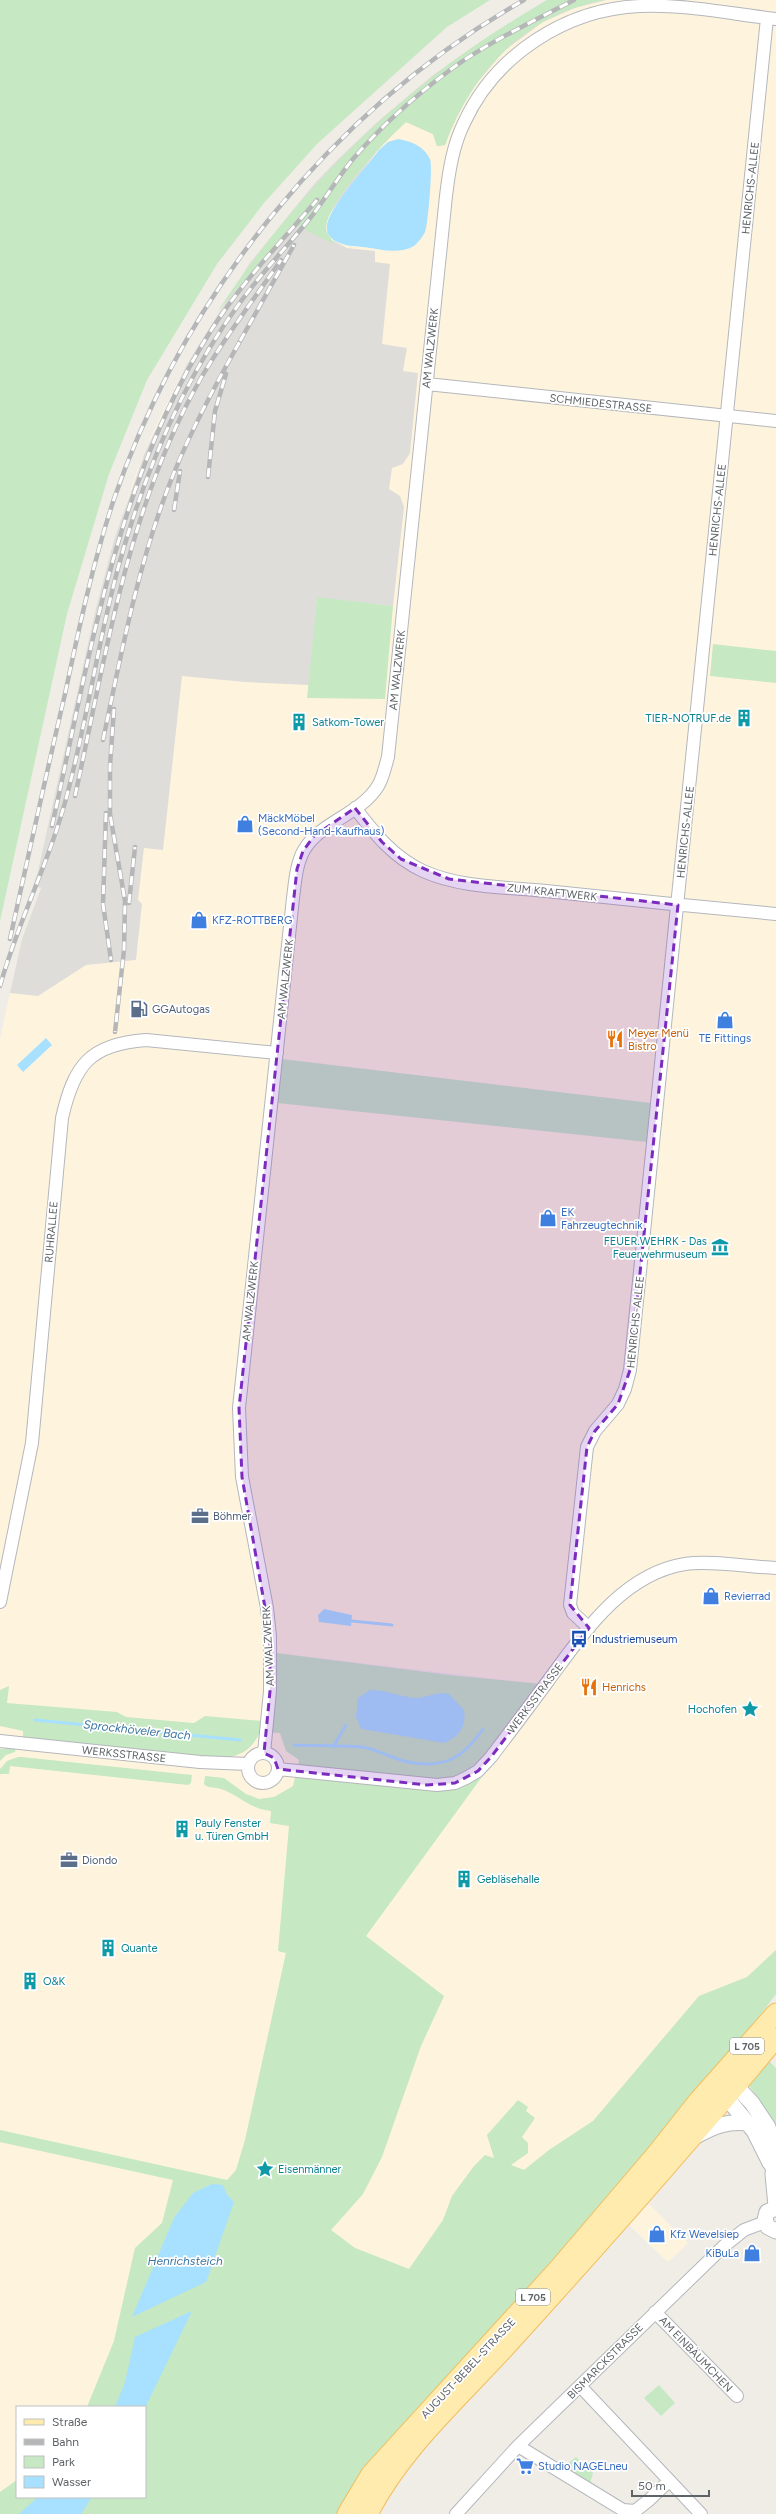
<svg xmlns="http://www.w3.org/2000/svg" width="776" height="2514" viewBox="0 0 776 2514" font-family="Figtree,sans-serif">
	<rect width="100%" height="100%" fill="#f0ede7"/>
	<!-- commercial -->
	<path fill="#fef4de" d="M 548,0 L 776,0 L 776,1950 L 747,1977 L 699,1996 L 593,2121 L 549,2150 L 524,2170 L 485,2155 L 474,2166 L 452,2196 L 443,2220 L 409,2269 L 355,2248 L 331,2230 L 363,2194 L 421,2046 L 444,1996 L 366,1936 L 492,1763 L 540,1684 L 276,1653 L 273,1722 L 300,1757 L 278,1951 L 286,1953 L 245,2140 L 236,2170 L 227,2180 L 0,2130 L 0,1039 L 22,939 L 41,888 L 33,886 L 38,871 L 104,577 L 134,479 L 153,432 L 187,364 L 249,264 L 314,184 L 335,162 L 377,122 L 433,75 L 500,29 Z
		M 0,2142 L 173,2180 L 162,2223 L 135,2248 L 114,2341 L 87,2407 L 17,2407 L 17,2480 L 0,2492 Z
		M 649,2204 L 688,2243 L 668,2262 L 628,2224 Z"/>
	<!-- industrial -->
	<path fill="#dfddd9" d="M 547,0 L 606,0 L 575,8 L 543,22 L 504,51 L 470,91 L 455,117 L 445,145 L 437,146 L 433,134 L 406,122 L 381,146 L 327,217 L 326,230 L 330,239 L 347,248 L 375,251 L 375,262 L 390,264 L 382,344 L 407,348 L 403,371 L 418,373 L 410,453 L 403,464 L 392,468 L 389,489 L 400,496 L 404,507 L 393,606 L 317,598 L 309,685 L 245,682 L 182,676 L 163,850 L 144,848 L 138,900 L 142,904 L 136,960 L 86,965 L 38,996 L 10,993 L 22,939 L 41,888 L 33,886 L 38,871 L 95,612 L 114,540 L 145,452 L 187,364 L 249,264 L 314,184 L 335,162 L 377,122 L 433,75 L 480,42 Z"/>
	<!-- green -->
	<path fill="#c6e8c3" d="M 0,0 L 490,0 L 447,27 L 317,144 L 264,203 L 217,264 L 147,380 L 109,474 L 67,614 L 0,921 Z
		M 547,0 L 606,0 C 526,13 472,72 445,145 L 437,146 L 433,134 L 406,122 C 386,140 325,204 326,230 L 334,244 L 293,224 L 217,312 C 304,181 410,79 547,0 Z
		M 317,597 L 393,606 L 385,699 L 307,698 Z
		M 713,644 L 776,651 L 776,683 L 710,676 Z
		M 282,1059 L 651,1103 L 647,1142 L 277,1103 Z
		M 276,1653 L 449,1675 L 552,1685 L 476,1764 L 492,1763 L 366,1936 L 444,1996 L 421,2046 L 382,2157 L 363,2194 L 331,2230 L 355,2248 L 409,2269 L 443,2220 L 452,2196 L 474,2166 L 485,2155 L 494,2158 L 487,2135 L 518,2100 L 528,2107 L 526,2111 L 535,2118 L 522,2137 L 528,2143 L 528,2153 L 511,2165 L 524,2170 L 549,2150 L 593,2121 L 699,1996 L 747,1977 L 776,1950 L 776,1994 L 729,2057 L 340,2514 L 0,2514 L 0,2492 L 17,2480 L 17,2497 L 145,2497 L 145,2407 L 87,2407 L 114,2341 L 135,2248 L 162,2223 L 173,2180 L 0,2142 L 0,2130 L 227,2180 L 236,2170 L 245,2140 L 286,1953 L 278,1951 L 289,1826 L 270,1823 L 271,1811 C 247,1808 241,1796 221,1789 C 215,1787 208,1789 204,1784 L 205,1776 L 224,1778 L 246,1794 L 259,1799 L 274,1797 L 293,1786 L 299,1760 L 286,1751 L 280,1733 L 260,1732 C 252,1749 243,1755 224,1758 L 23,1738 L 23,1731 L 0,1726 L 0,1690 L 9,1686 L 7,1703 L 117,1712 L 126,1717 L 194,1723 L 205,1716 L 273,1722 Z
		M 16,1747 L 15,1752 L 6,1755 L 0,1761 L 0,1749 Z
		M 18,1757 L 22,1757 L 192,1775 L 191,1783 L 188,1785 L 10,1766 L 9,1774 L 0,1774 L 0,1769 L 7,1761 Z
		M 766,2058 L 776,2068 L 776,2137 L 769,2114 L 747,2083 Z
		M 659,2385 L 675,2403 L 661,2416 L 644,2398 Z
		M 576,2457 L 593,2473 L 590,2484 L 562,2468 Z"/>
	<!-- water -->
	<path fill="#a8e0ff" d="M 398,139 C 411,141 424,146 430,159 C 433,166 428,225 425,232 C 423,236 418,243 414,246 C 399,255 379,249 363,247 C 351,246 330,245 327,230 C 323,213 368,165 379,150 L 388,142 Z
		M 46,1038 L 52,1045 L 23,1072 L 17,1065 Z
		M 324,1609 L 352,1615 L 351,1626 L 319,1622 L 318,1615 Z
		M 370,1690 C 387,1690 401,1697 415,1698 C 427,1698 436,1691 449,1694 L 464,1710 C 467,1727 459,1737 444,1743 L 361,1729 L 356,1717 L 358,1698 Z
		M 212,2184 L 223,2185 L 227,2195 L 234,2202 L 206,2282 L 132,2317 L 174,2218 L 193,2193 Z
		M 192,2311 L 145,2408 L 115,2407 L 125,2382 L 135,2337 Z
		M 38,2497 L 92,2497 L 81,2514 L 19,2514 Z"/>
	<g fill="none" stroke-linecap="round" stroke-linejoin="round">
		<!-- stream -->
		<path stroke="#a8e0ff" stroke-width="3" d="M 352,1621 L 392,1625
			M 35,1720 L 240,1740
			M 294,1745 C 317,1746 340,1745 362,1747 C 378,1749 392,1759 408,1762 C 445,1769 463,1758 483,1729
			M 333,1747 L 346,1725"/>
		<!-- minor casing -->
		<g stroke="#b4b7bb" stroke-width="14">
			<path id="minor" d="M 427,384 L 776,421
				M 355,808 C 375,834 393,857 423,871 C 461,888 506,887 546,891 C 623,899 699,907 776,914
				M 0,1602 L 32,1443 L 62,1118 C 74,1065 90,1044 146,1040 L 277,1053
				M 589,1628 L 573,1613 L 570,1605 L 587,1447 L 595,1431 L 618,1404 L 625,1389 L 630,1370 L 767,18
				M 0,1741 L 200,1762 L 248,1764
				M248 1768a15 15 0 1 1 30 0a15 15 0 1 1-30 0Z
				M 264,1753 L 270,1691 L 270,1636 L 267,1608 L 242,1477 L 239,1408 L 293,898 C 295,883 296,864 304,850 C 321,821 360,815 378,786 C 383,778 385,767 388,757 L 446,196 C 449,171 453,145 464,123 C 495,55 566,9 640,6 C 685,4 731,14 776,19
				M 278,1769 L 437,1785 L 455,1783 L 466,1778 L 478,1771 L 491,1757 C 510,1732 529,1707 548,1681 C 583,1634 622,1574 685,1564 C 710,1560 750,1567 776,1568
				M 655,2312 L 737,2396
				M 580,2386 L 701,2514
				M 518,2446 L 623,2510 L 635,2511 L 649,2500 L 669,2481
				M 456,2514 L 518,2446 L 724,2246 L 744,2230 L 765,2222"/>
		</g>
		<!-- tertiary casing -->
		<g stroke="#b4b7bb" stroke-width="17">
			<path id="tertiary" d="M 736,2086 L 752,2103 L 768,2127 L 775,2151 L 773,2174 L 776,2206
				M 726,2097 L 754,2131 L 770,2163
				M 696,2136 C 714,2126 727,2121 747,2123
				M 776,2208 L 767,2212 L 765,2220 L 768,2227 L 776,2231"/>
		</g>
		<!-- primary casing -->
		<g stroke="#f3bd5d" stroke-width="21">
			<path id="primary" d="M 347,2514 L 371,2474 L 559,2268 L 657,2153 L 698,2101 L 776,2013
				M 368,2514 C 403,2446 462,2396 512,2340 C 602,2241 691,2140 776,2038"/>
		</g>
		<!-- minor -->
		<use href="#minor" stroke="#fff" stroke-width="12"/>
		<!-- tertiary -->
		<use href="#tertiary" stroke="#fff" stroke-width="15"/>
		<!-- primary -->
		<use href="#primary" stroke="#ffebad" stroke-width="19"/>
		<!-- rail casing -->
		<g stroke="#b5b6b7" stroke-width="4.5">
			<path id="rail" d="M 240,341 L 294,245
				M 208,477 L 215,411 L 226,374
				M 174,510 L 180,471
				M 114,709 L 110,766 L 110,814 L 125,901 L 124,950 L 115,1032
				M 103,740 C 121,655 137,569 168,488 C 188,435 215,385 243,336
				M 75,796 C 106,655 128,506 201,378 C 225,337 254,299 281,260
				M 106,813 L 103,904 L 111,960
				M 52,826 C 90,656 116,479 212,329 C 242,282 281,242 317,200
				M 129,903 L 135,847
				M 10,939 C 28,857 46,775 65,694 C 79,628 93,562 114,499 C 185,293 334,108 524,0
				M 0,986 C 18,921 50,861 67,795 C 90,709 101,619 128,534 C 153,453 189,372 239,304 C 261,273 288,246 311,217 C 326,198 338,177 353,159 C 382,125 415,96 450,70 C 488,42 532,22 574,0"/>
		</g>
		<!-- rail -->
		<use href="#rail" stroke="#fff" stroke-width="3" stroke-dasharray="9" stroke-linecap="butt"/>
	</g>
	<!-- marked area -->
	<path fill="#7b2cbf" fill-opacity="0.2" stroke="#7b2cbf" stroke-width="3" stroke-dasharray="8 5" stroke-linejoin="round" d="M 355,808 L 382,842 L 401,859 L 449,879 L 678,905 L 630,1370 L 618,1404 L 595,1431 L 587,1447 L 570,1605 L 589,1628 L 491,1757 L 478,1771 L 455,1783 L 427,1785 L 278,1769 L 274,1758 L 264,1753 L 270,1691 L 270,1636 L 242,1477 L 239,1408 L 297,869 L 303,851 L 314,836 Z"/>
	<!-- icons -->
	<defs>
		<g id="building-bare" transform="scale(1.38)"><path d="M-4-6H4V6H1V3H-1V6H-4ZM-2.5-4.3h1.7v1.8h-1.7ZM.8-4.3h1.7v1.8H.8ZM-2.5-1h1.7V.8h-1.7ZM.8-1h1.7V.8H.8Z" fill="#0f9aa8" stroke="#fff" stroke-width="2.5" paint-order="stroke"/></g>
		<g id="shop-bare" transform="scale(1.38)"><path d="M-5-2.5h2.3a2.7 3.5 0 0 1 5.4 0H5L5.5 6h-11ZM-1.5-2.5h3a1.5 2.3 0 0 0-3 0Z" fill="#3f7fe0" stroke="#fff" stroke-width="2.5" paint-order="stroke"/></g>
		<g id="fuel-bare" transform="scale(1.38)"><path d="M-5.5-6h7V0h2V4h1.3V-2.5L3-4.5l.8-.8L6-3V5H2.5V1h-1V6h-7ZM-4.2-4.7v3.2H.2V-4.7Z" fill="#5c6f8a" stroke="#fff" stroke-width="2.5" paint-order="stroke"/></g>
		<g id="restaurant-bare" transform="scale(1.38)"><path d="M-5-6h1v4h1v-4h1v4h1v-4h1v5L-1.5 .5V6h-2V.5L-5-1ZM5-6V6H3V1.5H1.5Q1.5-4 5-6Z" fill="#e8710a" stroke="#fff" stroke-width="2.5" paint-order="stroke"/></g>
		<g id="museum-bare" transform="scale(1.38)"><path d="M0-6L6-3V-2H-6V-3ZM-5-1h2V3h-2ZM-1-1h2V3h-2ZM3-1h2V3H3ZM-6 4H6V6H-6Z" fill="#0f9aa8" stroke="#fff" stroke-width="2.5" paint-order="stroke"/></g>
		<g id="office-bare" transform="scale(1.38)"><path d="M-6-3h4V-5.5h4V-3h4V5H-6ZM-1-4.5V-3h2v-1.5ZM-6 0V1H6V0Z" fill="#5c6f8a" stroke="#fff" stroke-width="2.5" paint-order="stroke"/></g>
		<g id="bus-bare" transform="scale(1.38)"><path d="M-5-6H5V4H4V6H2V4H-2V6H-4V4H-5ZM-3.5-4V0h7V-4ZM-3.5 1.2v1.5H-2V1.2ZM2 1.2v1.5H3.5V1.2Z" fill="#1a4fb4" stroke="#fff" stroke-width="2.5" paint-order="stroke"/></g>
		<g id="sight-bare" transform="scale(1.38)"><path d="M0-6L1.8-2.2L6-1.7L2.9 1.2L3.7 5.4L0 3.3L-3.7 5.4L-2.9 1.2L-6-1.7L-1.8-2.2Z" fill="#0f9aa8" stroke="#fff" stroke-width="2.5" paint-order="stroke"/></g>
		<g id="supermarket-bare" transform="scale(1.38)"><path d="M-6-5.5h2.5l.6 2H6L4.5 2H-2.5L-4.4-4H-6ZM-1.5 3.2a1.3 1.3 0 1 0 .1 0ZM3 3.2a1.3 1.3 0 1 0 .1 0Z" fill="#3f7fe0" stroke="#fff" stroke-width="2.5" paint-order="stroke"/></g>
	</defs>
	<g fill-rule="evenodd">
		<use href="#building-bare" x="744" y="718"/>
		<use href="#building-bare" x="299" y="722"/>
		<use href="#shop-bare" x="245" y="824"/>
		<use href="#shop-bare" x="199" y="920"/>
		<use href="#fuel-bare" x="139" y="1009"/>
		<use href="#shop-bare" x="725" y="1020"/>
		<use href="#restaurant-bare" x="615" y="1039"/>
		<use href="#shop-bare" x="548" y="1218"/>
		<use href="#museum-bare" x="720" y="1247"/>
		<use href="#office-bare" x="200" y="1516"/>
		<use href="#shop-bare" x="711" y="1596"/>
		<use href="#bus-bare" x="579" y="1639"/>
		<use href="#restaurant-bare" x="589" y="1687"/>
		<use href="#sight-bare" x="750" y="1709"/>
		<use href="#building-bare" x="182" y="1829"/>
		<use href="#office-bare" x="69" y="1860"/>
		<use href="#building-bare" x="464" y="1879"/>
		<use href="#building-bare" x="108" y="1948"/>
		<use href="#building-bare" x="30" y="1981"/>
		<use href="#sight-bare" x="265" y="2169"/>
		<use href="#shop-bare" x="657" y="2234"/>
		<use href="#shop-bare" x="752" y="2253"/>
		<use href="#supermarket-bare" x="525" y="2466"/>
	</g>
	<g text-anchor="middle" stroke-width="3.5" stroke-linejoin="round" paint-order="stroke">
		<!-- shield labels -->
		<g fill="#fff" stroke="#8e9295" stroke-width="1">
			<rect x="730" y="2038" width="34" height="16" rx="3"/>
			<rect x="516" y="2289" width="34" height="16" rx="3"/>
		</g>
		<g font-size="10" font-weight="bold" fill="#5e6367">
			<text x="747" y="2050">L 705</text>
			<text x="533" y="2301">L 705</text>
		</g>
		<!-- street labels -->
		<g font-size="11" fill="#5e6367" stroke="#fff">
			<text transform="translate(750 188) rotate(-84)" y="4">HENRICHS-ALLEE</text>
			<text transform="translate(430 348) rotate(-84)" y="4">AM WALZWERK</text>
			<text transform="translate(601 403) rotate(6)" y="4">SCHMIEDESTRASSE</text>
			<text transform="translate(717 510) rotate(-84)" y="4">HENRICHS-ALLEE</text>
			<text transform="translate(397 670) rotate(-84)" y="4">AM WALZWERK</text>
			<text transform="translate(685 832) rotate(-84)" y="4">HENRICHS-ALLEE</text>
			<text transform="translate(552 892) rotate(6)" y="4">ZUM KRAFTWERK</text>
			<text transform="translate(285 979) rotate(-84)" y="4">AM WALZWERK</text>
			<text transform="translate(51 1232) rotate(-85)" y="4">RUHRALLEE</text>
			<text transform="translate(250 1301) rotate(-84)" y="4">AM WALZWERK</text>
			<text transform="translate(635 1322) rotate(-84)" y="4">HENRICHS-ALLEE</text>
			<text transform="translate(268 1646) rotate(-93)" y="4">AM WALZWERK</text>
			<text transform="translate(535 1698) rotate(-53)" y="4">WERKSSTRASSE</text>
			<text transform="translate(124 1754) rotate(6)" y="4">WERKSSTRASSE</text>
			<text transform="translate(696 2354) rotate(46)" y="4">AM EINBÄUMCHEN</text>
			<text transform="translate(605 2361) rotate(-45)" y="4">BISMARCKSTRASSE</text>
			<text transform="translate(468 2368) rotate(-47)" y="4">AUGUST-BEBEL-STRASSE</text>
		</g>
		<!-- culture labels -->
		<g font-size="11" fill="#0d838f" stroke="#fff" text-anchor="start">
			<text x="731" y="722" text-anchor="end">TIER-NOTRUF.de</text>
			<text x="312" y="726">Satkom-Tower</text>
			<text x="707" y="1245" text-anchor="end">FEUER.WEHRK - Das<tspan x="707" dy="13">Feuerwehrmuseum</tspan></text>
			<text x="737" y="1713" text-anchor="end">Hochofen</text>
			<text x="195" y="1827">Pauly Fenster<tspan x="195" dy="13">u. Türen GmbH</tspan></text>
			<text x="477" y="1883">Gebläsehalle</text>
			<text x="121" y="1952">Quante</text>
			<text x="43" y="1985">O&amp;K</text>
			<text x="278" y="2173">Eisenmänner</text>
		</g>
		<!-- shop labels -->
		<g font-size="11" fill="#366cbe" stroke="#fff" text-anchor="start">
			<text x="258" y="822">MäckMöbel<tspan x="258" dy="13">(Second-Hand-Kaufhaus)</tspan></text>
			<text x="212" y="924">KFZ-ROTTBERG</text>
			<text x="725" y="1042" text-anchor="middle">TE Fittings</text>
			<text x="561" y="1216">EK<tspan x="561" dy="13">Fahrzeugtechnik</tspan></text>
			<text x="724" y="1600">Revierrad</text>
			<text x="670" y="2238">Kfz Wevelsiep</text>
			<text x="739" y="2257" text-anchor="end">KiBuLa</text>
			<text x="538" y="2470">Studio NAGELneu</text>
		</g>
		<!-- service labels -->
		<g font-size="11" fill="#4e5e75" stroke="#fff" text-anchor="start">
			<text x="152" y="1013">GGAutogas</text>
			<text x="213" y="1520">Böhmer</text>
			<text x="82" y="1864">Diondo</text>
		</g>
		<!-- food labels -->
		<g font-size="11" fill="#c56008" stroke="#fff" text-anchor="start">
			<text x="628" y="1037">Meyer Menü<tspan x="628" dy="13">Bistro</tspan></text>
			<text x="602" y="1691">Henrichs</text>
		</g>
		<!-- transit labels -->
		<g font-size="11" fill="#164399" stroke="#fff" text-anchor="start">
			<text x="592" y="1643">Industriemuseum</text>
		</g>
		<!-- water labels -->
		<g font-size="12" font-style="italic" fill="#3d76a1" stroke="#fff">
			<text transform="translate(137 1730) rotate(6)" y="4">Sprockhöveler Bach</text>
			<text x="185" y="2265">Henrichsteich</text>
		</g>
	</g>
	<!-- legend -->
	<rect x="16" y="2406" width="130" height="92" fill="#ffffff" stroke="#bfc1c2"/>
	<rect x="24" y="2419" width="20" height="6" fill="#ffebad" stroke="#bfc1c2"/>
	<text x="52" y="2426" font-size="12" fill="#5e6367">Straße</text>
	<rect x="24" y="2439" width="20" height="6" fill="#b5b6b7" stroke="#bfc1c2"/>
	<text x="52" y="2446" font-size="12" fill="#5e6367">Bahn</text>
	<rect x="24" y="2456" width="20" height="12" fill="#c6e8c3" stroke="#bfc1c2"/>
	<text x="52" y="2466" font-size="12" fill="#5e6367">Park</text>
	<rect x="24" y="2476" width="20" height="12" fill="#a8e0ff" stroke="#bfc1c2"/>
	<text x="52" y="2486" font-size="12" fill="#5e6367">Wasser</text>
	<!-- scale -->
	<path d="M632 2490v6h77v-6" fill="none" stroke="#5e6367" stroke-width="2"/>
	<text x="638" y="2490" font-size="12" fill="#5e6367" stroke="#ffffff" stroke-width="3" paint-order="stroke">50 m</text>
</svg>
